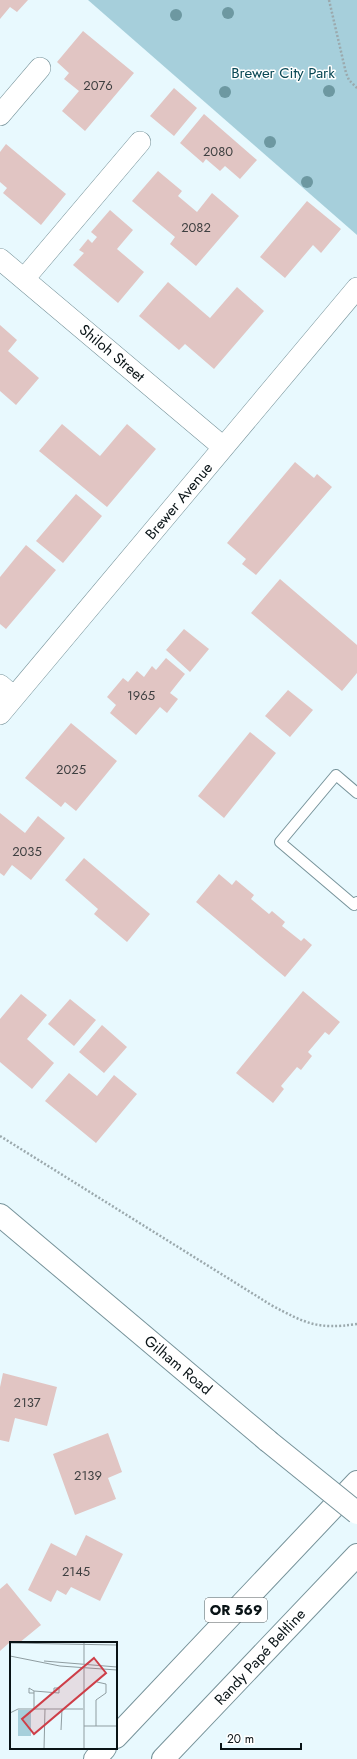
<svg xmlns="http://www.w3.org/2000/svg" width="357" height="1759" viewBox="0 0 357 1759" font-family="Jost,sans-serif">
	<rect width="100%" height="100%" fill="#e8f9fe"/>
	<!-- green -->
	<path fill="#a6cfdb" d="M 88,0 L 357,0 L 357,235 Z"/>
	<!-- building -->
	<path fill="#e1c5c3" d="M 0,0 L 28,0 L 17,12 L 10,7 L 0,19 Z
		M 83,31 L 134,73 L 85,131 L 62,111 L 79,91 L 64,79 L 69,73 L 57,62 Z
		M 174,88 L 197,108 L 174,136 L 150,116 Z
		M 204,114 L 257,160 L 240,179 L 225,166 L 220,171 L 206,159 L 203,163 L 180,143 Z
		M 6,144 L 66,194 L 41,225 L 3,193 L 7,188 L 0,182 L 0,152 Z
		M 158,171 L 182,191 L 178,196 L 197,212 L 212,193 L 239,216 L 196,266 L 170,244 L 175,237 L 132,201 Z
		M 307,201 L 341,229 L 321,253 L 313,245 L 285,278 L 260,257 Z
		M 110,210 L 133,230 L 117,249 L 144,272 L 118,303 L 73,265 L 84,253 L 79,250 L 88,239 L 92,243 L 97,237 L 91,232 Z
		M 168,282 L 210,318 L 237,287 L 264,311 L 214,369 L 185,344 L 179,350 L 139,316 Z
		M 0,325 L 17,340 L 8,351 L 39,378 L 16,405 L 0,391 Z
		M 62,424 L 100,456 L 127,424 L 156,449 L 107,507 L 39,451 Z
		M 295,462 L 314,478 L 317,474 L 332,487 L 256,575 L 242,564 L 246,559 L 227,543 Z
		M 76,494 L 102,516 L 63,563 L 36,541 Z
		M 26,545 L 56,570 L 6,629 L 0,624 L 0,577 Z
		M 280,579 L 357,645 L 357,673 L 342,691 L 251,613 Z
		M 184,629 L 209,649 L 190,672 L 166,650 Z
		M 166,658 L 185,674 L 170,693 L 178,699 L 167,713 L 160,707 L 136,735 L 110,713 L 116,705 L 107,697 L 123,678 L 128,682 L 137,671 L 144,677 L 152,666 L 156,670 Z
		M 288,690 L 313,710 L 290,737 L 265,716 Z
		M 71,723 L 117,761 L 76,811 L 65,802 L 61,807 L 25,778 Z
		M 250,732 L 276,753 L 224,818 L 198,796 Z
		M 0,813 L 25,833 L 38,816 L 65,838 L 31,880 L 12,865 L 4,876 L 0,873 Z
		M 84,858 L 150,914 L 127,942 L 94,914 L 98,909 L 65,880 Z
		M 219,874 L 232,885 L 236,880 L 254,895 L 251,899 L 269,914 L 272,911 L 285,922 L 282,926 L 301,941 L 304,938 L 312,945 L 285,977 L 196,902 Z
		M 303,991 L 340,1022 L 329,1035 L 325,1032 L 308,1052 L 312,1056 L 301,1070 L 297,1067 L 281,1086 L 284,1089 L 273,1103 L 236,1073 Z
		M 21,994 L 47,1015 L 27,1039 L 54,1063 L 32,1089 L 0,1062 L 0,1019 Z
		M 70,999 L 96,1020 L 74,1046 L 48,1024 Z
		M 102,1025 L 127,1047 L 104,1073 L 79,1052 Z
		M 69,1073 L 97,1096 L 114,1075 L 137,1094 L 96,1143 L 45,1101 Z
		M 3,1373 L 57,1387 L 47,1426 L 15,1418 L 9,1442 L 0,1440 L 0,1387 Z
		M 108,1433 L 122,1472 L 108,1478 L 116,1499 L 75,1515 L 53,1454 Z
		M 86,1535 L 123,1554 L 100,1601 L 71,1587 L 66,1595 L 57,1590 L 51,1602 L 28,1590 L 51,1543 L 76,1556 Z
		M 7,1583 L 41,1625 L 19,1643 L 11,1643 L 11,1645 L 9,1643 L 0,1651 L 0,1589 Z"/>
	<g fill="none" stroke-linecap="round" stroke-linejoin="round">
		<!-- lane casing -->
		<g stroke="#77939a" stroke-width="12">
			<path id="lane" d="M 357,793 L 336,775 L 280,842 L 354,905 L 357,902"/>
		</g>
		<!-- street casing -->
		<g stroke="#77939a" stroke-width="22">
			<path id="street" d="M 0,115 L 40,68
				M 0,259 L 223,447
				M 24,279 L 140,142
				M 0,685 L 14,697
				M 0,714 L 357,288"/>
		</g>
		<!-- secondary casing -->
		<g stroke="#77939a" stroke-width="24">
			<path id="secondary" d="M 0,1215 L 268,1441"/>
		</g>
		<!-- highway casing -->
		<g stroke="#77939a" stroke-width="24">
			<path id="highway" d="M 116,1737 L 357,1482
				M 95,1759 L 105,1748
				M 163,1759 L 357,1555"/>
		</g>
		<!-- path -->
		<path stroke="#9ba9ad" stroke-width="2.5" stroke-dasharray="2 2" stroke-linecap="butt" d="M 329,0 L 346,73 L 349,80 L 357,88
			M 0,1136 L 271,1305 C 305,1323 317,1330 357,1324"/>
		<!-- lane -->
		<use href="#lane" stroke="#fff" stroke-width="10"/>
		<!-- street -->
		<use href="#street" stroke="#fff" stroke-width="21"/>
		<!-- secondary -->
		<use href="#secondary" stroke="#fff" stroke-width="22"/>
		<!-- highway -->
		<use href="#highway" stroke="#fff" stroke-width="22"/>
		<!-- secondary-bridge casing -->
		<g stroke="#77939a" stroke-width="24" stroke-linecap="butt">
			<path id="secondary-bridge" d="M 268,1441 L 357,1513"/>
		</g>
		<!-- secondary-bridge -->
		<use href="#secondary-bridge" stroke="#fff" stroke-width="22"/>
	</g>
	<!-- trees -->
	<g fill="#6d98a1">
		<circle cx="228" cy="13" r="6"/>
		<circle cx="176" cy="15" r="6"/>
		<circle cx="329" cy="91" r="6"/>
		<circle cx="225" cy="92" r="6"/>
		<circle cx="270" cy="142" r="6"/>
		<circle cx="307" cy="182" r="6"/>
	</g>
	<g text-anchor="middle" stroke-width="3" stroke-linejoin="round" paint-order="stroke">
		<!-- number labels -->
		<g font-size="13" fill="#3f4041">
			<text x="98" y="90">2076</text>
			<text x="218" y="156">2080</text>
			<text x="196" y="232">2082</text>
			<text x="141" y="700">1965</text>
			<text x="71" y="774">2025</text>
			<text x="27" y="856">2035</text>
			<text x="27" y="1407">2137</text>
			<text x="88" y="1480">2139</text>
			<text x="76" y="1576">2145</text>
		</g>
		<!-- shield labels -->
		<rect fill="#fff" stroke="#535a5c" stroke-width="1" x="205" y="1598" width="62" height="24" rx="3"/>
		<g font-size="14" font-weight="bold" fill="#091316">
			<text x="236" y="1615">OR 569</text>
		</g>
		<!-- park labels -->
		<g font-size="15" fill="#094855" stroke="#fff">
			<text x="283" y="78">Brewer City Park</text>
		</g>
		<!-- street labels -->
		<g font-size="15" fill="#091316" stroke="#fff">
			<text transform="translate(112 353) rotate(40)" y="5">Shiloh Street</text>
			<text transform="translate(179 501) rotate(-50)" y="5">Brewer Avenue</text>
			<text transform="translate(178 1365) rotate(40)" y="5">Gilham Road</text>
			<text transform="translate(260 1657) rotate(-47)" y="5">Randy Papé Beltline</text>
		</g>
	</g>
	<!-- overview -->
	<g transform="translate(10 1642)">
		<rect width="107" height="107" fill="#e8f9fe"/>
		<path d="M 8,68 L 21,68 L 21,94 L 8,94 Z" fill="#a6cfdb"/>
		<path fill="none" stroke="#8f9da1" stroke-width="1" d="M 0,1 L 107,3M 0,14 L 50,24 L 107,28M 34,19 L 107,25M 74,22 L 74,0M 24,49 L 49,51 L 49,46 L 44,46 L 44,49M 24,67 L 24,49 L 19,46 L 19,51 L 24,51M 0,71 L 8,67 L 73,67M 74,84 L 107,84M 86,84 L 86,58 L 96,51 L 96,42 L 87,40M 51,88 L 52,67M 34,107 L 35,67M 74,107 L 74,26"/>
		<path fill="#ce3e48" fill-opacity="0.15" stroke="#ce3e48" stroke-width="2" d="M 84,16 L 96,31 L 24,92 L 12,77 Z"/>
		<rect width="107" height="107" fill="none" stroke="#091316" stroke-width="2"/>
	</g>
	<!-- scale -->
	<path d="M221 1743v6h80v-6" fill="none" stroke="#091316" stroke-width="2"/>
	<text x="227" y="1743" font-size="12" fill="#091316" stroke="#ffffff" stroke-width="3" paint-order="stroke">20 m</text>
</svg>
